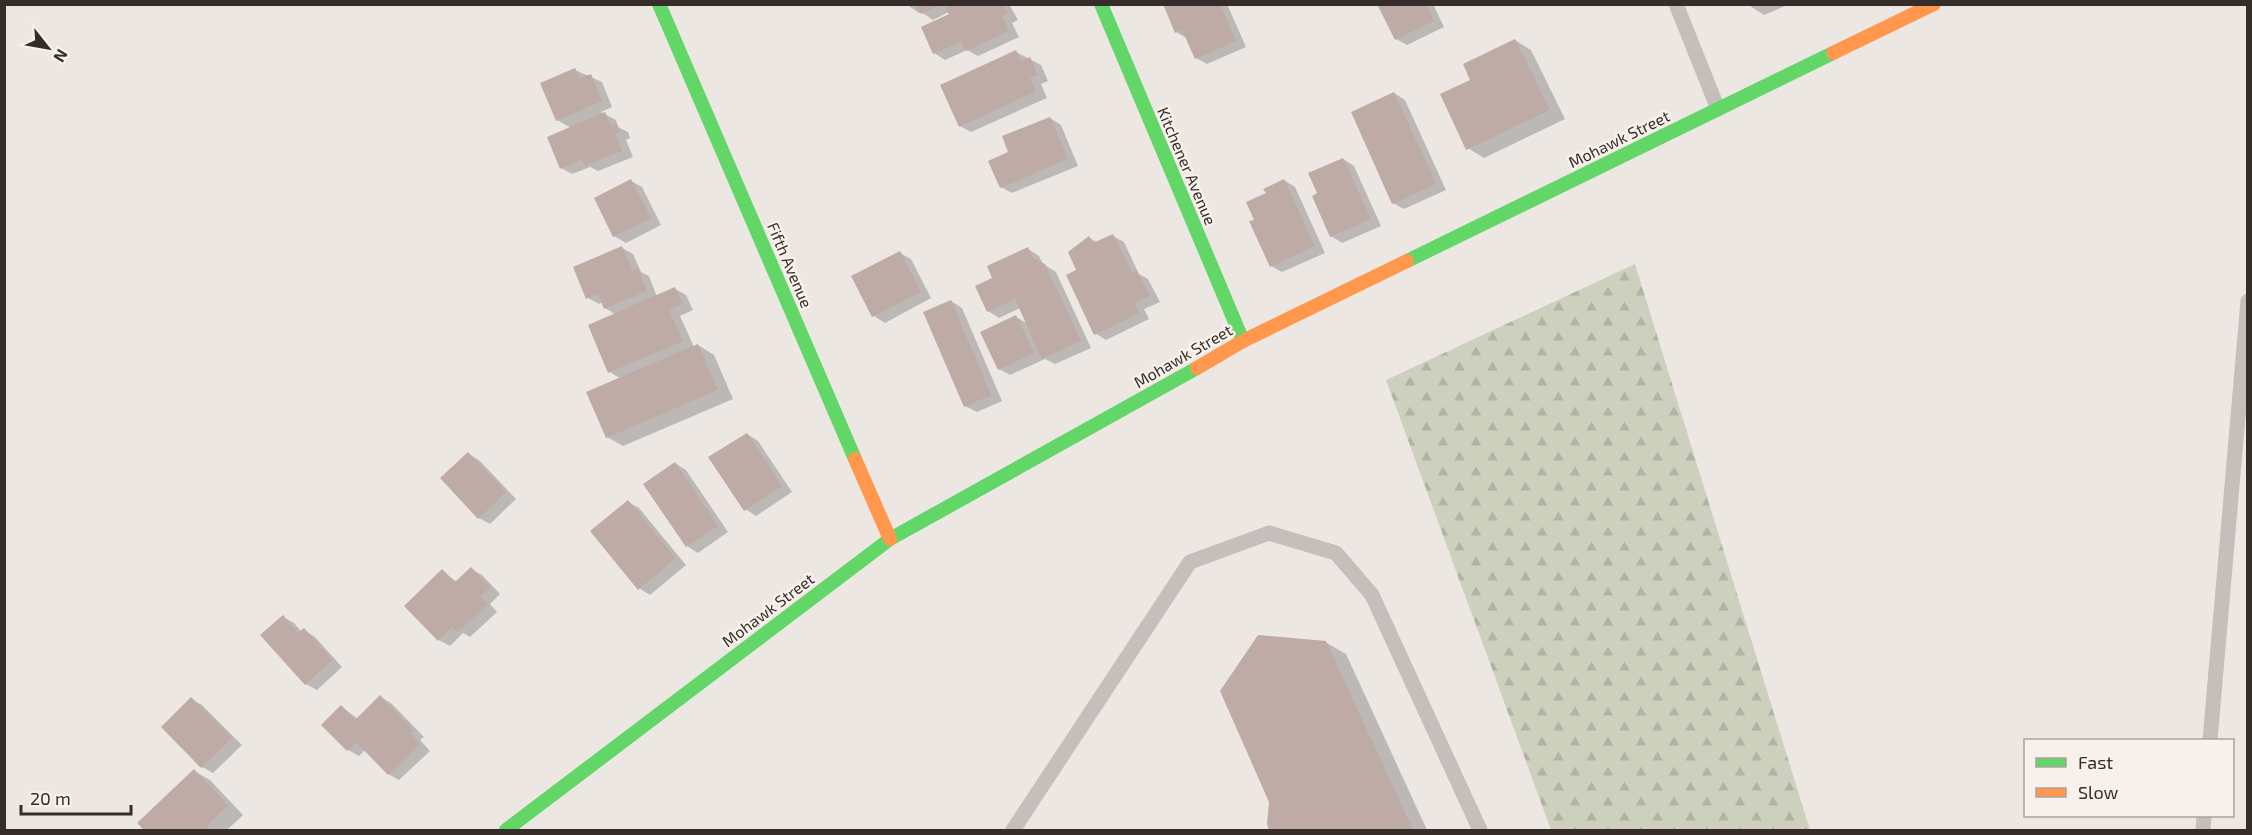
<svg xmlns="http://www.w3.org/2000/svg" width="2252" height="835" viewBox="0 0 2252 835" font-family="'Exo 2',sans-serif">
	<defs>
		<pattern id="forest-firs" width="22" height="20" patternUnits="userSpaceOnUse" patternTransform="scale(1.5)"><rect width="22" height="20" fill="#ced0be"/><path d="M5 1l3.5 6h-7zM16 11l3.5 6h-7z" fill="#b2b3a3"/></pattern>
	</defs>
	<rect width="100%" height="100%" fill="#ece7e3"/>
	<!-- forest -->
	<path fill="url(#forest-firs)" d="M 1635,264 L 1810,830 L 1551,830 L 1386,380 Z"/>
	<!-- shadow -->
	<path fill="#0003" d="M 906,4 L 1009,4 L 1018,20 L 1012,23 L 1019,37 L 978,56 L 967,50 L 945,60 L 934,53 L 951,15 L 949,12 L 933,20 L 921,12 L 919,13 Z
		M 1165,4 L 1227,4 L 1246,47 L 1207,64 L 1196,58 L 1188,39 L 1176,32 Z
		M 1379,4 L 1433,4 L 1444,27 L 1407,45 L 1396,39 Z
		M 1747,4 L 1790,4 L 1764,15 Z
		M 1515,40 L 1531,50 L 1565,119 L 1484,158 L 1468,148 L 1472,81 Z
		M 1016,52 L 1041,65 L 1048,81 L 1041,84 L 1047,98 L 971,132 L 960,126 Z
		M 575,70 L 602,82 L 612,107 L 601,112 L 616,120 L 618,127 L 628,132 L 630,138 L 626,140 L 633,157 L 598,171 L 590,167 L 572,174 L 561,168 L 571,128 L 557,120 Z
		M 1394,93 L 1405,100 L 1446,190 L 1404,209 L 1393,203 Z
		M 1050,118 L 1061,125 L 1078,166 L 1012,193 L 1001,187 L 1010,153 Z
		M 1343,159 L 1354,166 L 1381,226 L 1342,243 L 1331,236 L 1313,196 L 1319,194 Z
		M 1284,180 L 1295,187 L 1325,253 L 1282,272 L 1271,266 L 1256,220 L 1268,194 Z
		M 631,181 L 642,187 L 661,225 L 626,243 L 614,236 Z
		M 1113,236 L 1124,242 L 1139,274 L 1148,279 L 1160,302 L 1144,309 L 1149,319 L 1106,340 L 1095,333 L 1078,270 L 1090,238 L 1098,243 Z
		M 622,248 L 633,254 L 641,272 L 649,276 L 657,297 L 675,289 L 686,295 L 693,310 L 680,316 L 694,347 L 698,345 L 714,355 L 733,399 L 623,446 L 607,437 L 621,379 L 610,372 L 590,326 L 616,315 L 605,308 L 603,302 L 599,304 L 588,298 Z
		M 1028,249 L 1039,256 L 1043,264 L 1056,272 L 1091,348 L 1055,364 L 1045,359 L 1010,375 L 999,369 L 1016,317 L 1028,324 L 1020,308 L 999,318 L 988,311 L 994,278 Z
		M 900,253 L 911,259 L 931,298 L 885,323 L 874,316 L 853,277 Z
		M 951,301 L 962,308 L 1002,401 L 977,412 L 965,406 Z
		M 747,434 L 758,441 L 792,492 L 756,516 L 745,509 Z
		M 469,454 L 480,461 L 516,499 L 490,524 L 479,518 Z
		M 675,463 L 686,470 L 728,532 L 698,553 L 687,546 L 645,484 Z
		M 628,502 L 639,508 L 686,565 L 650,595 L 639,588 Z
		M 471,569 L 482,575 L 500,594 L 490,604 L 497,612 L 470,637 L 463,633 L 450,646 L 439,640 L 442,571 L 457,582 Z
		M 283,617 L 294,623 L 302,632 L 304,630 L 315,637 L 342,667 L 317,690 L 306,684 Z
		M 1325,642 L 1346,654 L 1427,830 L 1271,830 L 1268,824 Z
		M 381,697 L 392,704 L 424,737 L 420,740 L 430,751 L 399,780 L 388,774 L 365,750 L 359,756 L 348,750 L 342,707 L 358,719 Z
		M 191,699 L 202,705 L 242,745 L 213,773 L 202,767 Z
		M 194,771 L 210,780 L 243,815 L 227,830 L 146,830 L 139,823 Z"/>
	<!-- building -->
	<path fill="#beaba6" d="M 916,4 L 941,4 L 921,14 Z
		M 953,4 L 1003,4 L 1008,14 L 1002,16 L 1009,31 L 966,51 L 961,42 L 933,54 L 921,27 L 949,14 L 945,8 Z
		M 1163,4 L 1220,4 L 1236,41 L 1195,59 L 1182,30 L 1175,33 Z
		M 1377,4 L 1426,4 L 1434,21 L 1395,40 Z
		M 1515,39 L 1550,110 L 1466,150 L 1440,94 L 1470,80 L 1463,64 Z
		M 1016,50 L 1021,61 L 1030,57 L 1038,75 L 1030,78 L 1036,91 L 959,127 L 940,85 Z
		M 575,68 L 580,78 L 591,74 L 602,101 L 556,121 L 540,83 Z
		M 1394,92 L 1436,184 L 1392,204 L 1351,112 Z
		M 605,112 L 611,126 L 617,124 L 620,132 L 615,134 L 622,151 L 585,166 L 582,159 L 560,169 L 547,137 Z
		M 1050,117 L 1068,159 L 1000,188 L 988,161 L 1008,152 L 1002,136 Z
		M 1343,158 L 1371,219 L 1330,237 L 1312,196 L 1317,193 L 1308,173 Z
		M 631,179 L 651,218 L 613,237 L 594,198 Z
		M 1284,179 L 1315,246 L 1270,267 L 1249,221 L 1254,220 L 1246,202 L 1266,193 L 1263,189 Z
		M 1113,234 L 1132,273 L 1137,271 L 1150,296 L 1134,303 L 1139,313 L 1094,335 L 1066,275 L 1076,270 L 1068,252 L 1089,236 L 1093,243 Z
		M 622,246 L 633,271 L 638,268 L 647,291 L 604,309 L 598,294 L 586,299 L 573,267 Z
		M 1028,247 L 1033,258 L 1045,264 L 1081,341 L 1042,359 L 1015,299 L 987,312 L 975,286 L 992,278 L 987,266 Z
		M 900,251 L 921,292 L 872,317 L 851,276 Z
		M 675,287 L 683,304 L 669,310 L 683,341 L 608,373 L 588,325 Z
		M 951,300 L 991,395 L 964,407 L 923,312 Z
		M 1016,315 L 1034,353 L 998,370 L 980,332 Z
		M 698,344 L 718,390 L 606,438 L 586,392 Z
		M 747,433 L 782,486 L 744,511 L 708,457 Z
		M 468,452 L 506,492 L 478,519 L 440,478 Z
		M 675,462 L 718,526 L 686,547 L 643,484 Z
		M 628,500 L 676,558 L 638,590 L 590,531 Z
		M 471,567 L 490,587 L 480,597 L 487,605 L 458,632 L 452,627 L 438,641 L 404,606 L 442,569 L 455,582 Z
		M 283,615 L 298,633 L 304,628 L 332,660 L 305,685 L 260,635 Z
		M 1258,635 L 1326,641 L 1413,830 L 1269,830 L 1267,824 L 1269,802 L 1220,691 Z
		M 380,695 L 413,730 L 410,733 L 420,744 L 388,775 L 356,742 L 347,751 L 321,725 L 341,705 L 355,720 Z
		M 191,697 L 232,738 L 201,768 L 161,727 Z
		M 194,769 L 228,805 L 207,826 L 212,830 L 144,830 L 137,823 Z"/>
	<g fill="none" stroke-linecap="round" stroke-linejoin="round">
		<!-- lane -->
		<path stroke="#c5bfbc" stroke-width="15" d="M 1676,4 L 1718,109
			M 2210,740 L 2248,301
			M 1013,830 L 1190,562 L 1269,533 L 1336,553 L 1372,595 L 1480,830
			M 2203,830 L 2204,816"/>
		<!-- fast -->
		<path stroke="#63d668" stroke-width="14" d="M 659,4 L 855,459
			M 1101,4 L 1243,341
			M 1407,261 L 1833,53
			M 506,830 L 890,539 L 1197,368"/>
		<!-- slow -->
		<path stroke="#ff974d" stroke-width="14" d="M 1833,53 L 1934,4
			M 1197,368 L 1243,341 L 1407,261
			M 855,459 L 890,539"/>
	</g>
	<g text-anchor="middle" stroke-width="5" stroke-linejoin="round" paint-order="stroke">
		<!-- street labels -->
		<g font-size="16" fill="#362d2a" stroke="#f8f1eb">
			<text transform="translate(1619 139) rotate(-26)" y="6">Mohawk Street</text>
			<text transform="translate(1187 166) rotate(67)" y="6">Kitchener Avenue</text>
			<text transform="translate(790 265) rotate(67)" y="6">Fifth Avenue</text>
			<text transform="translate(1183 356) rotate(-30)" y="6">Mohawk Street</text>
			<text transform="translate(768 610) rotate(-37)" y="6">Mohawk Street</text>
		</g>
	</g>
	<!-- border -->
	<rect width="2252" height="835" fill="none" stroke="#362d2a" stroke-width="12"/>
	<!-- legend -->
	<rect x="2024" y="739" width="210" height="78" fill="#f8f1eb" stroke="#aaa39e" stroke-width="1.5"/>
	<rect x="2036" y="758" width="30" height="9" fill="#63d668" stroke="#aaa39e" stroke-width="1.5"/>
	<text x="2078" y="769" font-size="18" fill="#362d2a">Fast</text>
	<rect x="2036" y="788" width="30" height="9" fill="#ff974d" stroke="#aaa39e" stroke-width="1.5"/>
	<text x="2078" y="799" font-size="18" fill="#362d2a">Slow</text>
	<!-- north arrow -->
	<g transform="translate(48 48) rotate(121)" stroke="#f8f1eb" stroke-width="4.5" paint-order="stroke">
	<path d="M0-4.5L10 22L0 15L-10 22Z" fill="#362d2a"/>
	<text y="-9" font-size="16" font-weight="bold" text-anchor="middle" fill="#362d2a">N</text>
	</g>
	<!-- scale -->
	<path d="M21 805v9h110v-9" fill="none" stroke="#362d2a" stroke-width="3"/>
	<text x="30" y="805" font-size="18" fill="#362d2a" stroke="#f8f1eb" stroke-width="4.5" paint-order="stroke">20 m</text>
</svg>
